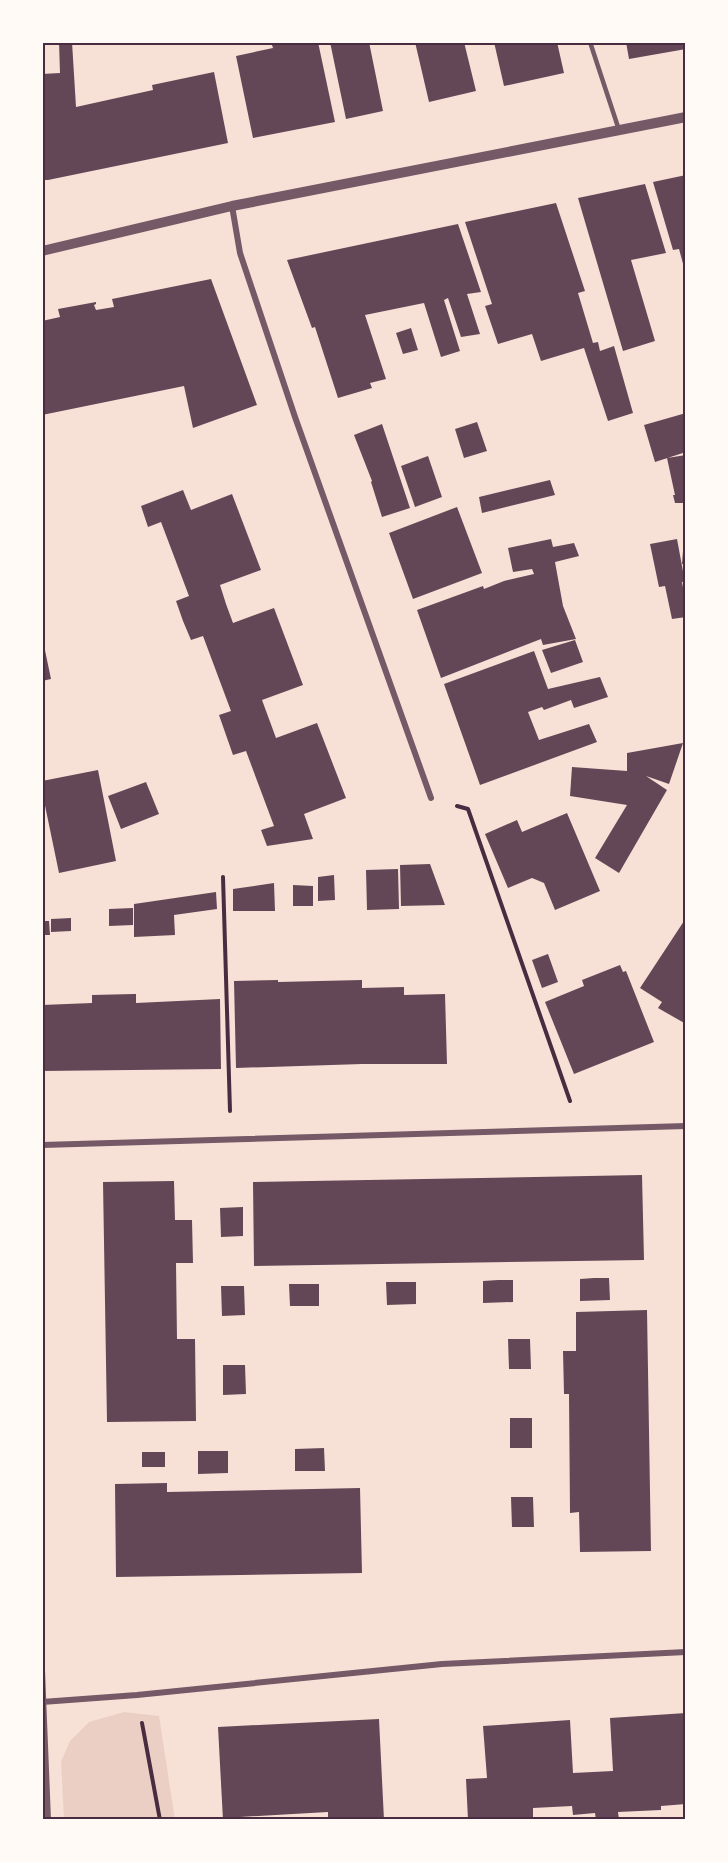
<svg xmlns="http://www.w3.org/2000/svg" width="728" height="1862" viewBox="0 0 728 1862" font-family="'Playfair Display',serif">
	<rect width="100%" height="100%" fill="#f7e1d7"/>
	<!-- green -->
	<path fill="#ebcfc5" d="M 124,1712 L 159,1716 L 175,1820 L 64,1820 L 61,1762 L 70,1741 L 89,1722 Z"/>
	<!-- building -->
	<path fill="#644757" d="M 59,42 L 72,42 L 76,107 L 153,90 L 152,85 L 214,72 L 228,143 L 48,180 L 42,180 L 42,74 L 60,73 Z
		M 271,42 L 318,42 L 335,122 L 253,138 L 236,56 L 273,48 Z
		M 330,42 L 369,42 L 383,111 L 346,119 Z
		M 415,42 L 464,42 L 476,91 L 429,102 Z
		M 494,42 L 557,42 L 564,73 L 504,86 Z
		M 626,42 L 686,42 L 686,49 L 629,59 Z
		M 686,175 L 686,271 L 685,271 L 679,249 L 673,250 L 653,182 Z
		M 645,184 L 666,253 L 631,260 L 655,341 L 623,351 L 578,198 Z
		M 556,203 L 585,291 L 578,293 L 593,343 L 598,342 L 600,351 L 614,346 L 633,413 L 608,421 L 584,348 L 541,361 L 532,334 L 498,344 L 485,306 L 492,304 L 465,222 Z
		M 458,224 L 481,292 L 467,294 L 480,334 L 461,337 L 448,298 L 444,300 L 460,351 L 441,357 L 424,303 L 365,315 L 386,379 L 370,383 L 372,388 L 338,398 L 315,327 L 312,328 L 287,260 Z
		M 211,279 L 257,405 L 193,428 L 184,386 L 42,415 L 42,321 L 60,317 L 58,309 L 96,302 L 96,304 L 94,305 L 96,310 L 114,307 L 112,299 Z
		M 411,328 L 418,350 L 403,354 L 396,333 Z
		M 686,413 L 686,452 L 655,462 L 644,425 Z
		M 477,422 L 487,451 L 464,458 L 455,429 Z
		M 382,424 L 410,508 L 382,517 L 371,482 L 372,481 L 354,435 Z
		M 686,455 L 686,503 L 675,503 L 673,495 L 675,495 L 667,458 Z
		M 428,456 L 442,497 L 415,507 L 401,466 Z
		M 550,480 L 555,495 L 482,513 L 479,497 Z
		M 183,490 L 191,510 L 232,494 L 261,570 L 220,585 L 226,604 L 233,623 L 274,608 L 303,685 L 262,700 L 276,738 L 317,723 L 346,798 L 304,814 L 313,839 L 267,846 L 261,830 L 274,826 L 246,751 L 233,755 L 219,715 L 231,711 L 203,636 L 191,640 L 183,621 L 176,601 L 189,596 L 161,522 L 148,527 L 141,506 Z
		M 457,507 L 482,573 L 413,599 L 389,533 Z
		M 684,538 L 686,538 L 686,565 L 682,564 Z
		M 551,539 L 553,547 L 574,543 L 579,556 L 555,562 L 563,606 L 576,639 L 543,645 L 541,639 L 441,678 L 417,610 L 483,586 L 484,589 L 504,581 L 534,574 L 532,569 L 513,572 L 508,548 Z
		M 677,539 L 685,582 L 682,582 L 686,603 L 686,617 L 672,619 L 665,586 L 659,587 L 650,544 Z
		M 42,636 L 51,679 L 42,681 Z
		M 575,640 L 583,662 L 551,673 L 542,650 Z
		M 534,651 L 548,689 L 600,677 L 608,697 L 574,708 L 571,700 L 544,710 L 542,707 L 528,712 L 539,740 L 589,724 L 597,742 L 480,785 L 444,684 Z
		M 683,743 L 669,784 L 646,776 L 667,790 L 619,873 L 595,858 L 627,805 L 570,796 L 572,767 L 627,771 L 627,753 Z
		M 98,770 L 116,861 L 59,873 L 42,791 L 42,781 Z
		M 146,782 L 159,814 L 121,829 L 108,796 Z
		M 567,813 L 600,891 L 555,910 L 544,883 L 532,878 L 508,888 L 485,834 L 517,820 L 522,832 Z
		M 430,864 L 445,905 L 401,906 L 400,865 Z
		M 398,869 L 399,909 L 367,910 L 366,870 Z
		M 334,875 L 335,900 L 318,901 L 318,877 Z
		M 274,883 L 275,911 L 233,911 L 233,889 Z
		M 293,885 L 313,886 L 313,906 L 293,906 Z
		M 216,892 L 217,909 L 174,915 L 175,935 L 134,937 L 134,904 Z
		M 133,908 L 133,925 L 109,926 L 109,909 Z
		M 71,918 L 71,931 L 51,932 L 51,919 Z
		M 686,918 L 686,1024 L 658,1008 L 662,1002 L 640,988 Z
		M 42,921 L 49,921 L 50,935 L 42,935 Z
		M 548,954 L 558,982 L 542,988 L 532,960 Z
		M 620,965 L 623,972 L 626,971 L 654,1042 L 574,1074 L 545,1002 L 584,986 L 582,980 Z
		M 278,980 L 278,982 L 362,980 L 362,988 L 404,987 L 404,995 L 445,994 L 447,1064 L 362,1064 L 236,1068 L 234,981 Z
		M 134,994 L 136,994 L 136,1003 L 220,999 L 221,1069 L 42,1071 L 42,1005 L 92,1003 L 92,995 Z
		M 642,1175 L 644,1260 L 254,1266 L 253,1182 Z
		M 174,1181 L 175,1220 L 192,1220 L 193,1263 L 176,1263 L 177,1339 L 195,1339 L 196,1421 L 107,1422 L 103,1182 Z
		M 243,1207 L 243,1236 L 221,1237 L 220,1208 Z
		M 594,1278 L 609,1278 L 610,1300 L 580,1301 L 580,1279 Z
		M 498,1280 L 513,1280 L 513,1302 L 483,1303 L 483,1281 Z
		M 386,1282 L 416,1282 L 416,1304 L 387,1305 Z
		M 289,1284 L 319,1284 L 319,1306 L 290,1306 Z
		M 221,1286 L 244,1286 L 245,1315 L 222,1316 Z
		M 647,1310 L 651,1551 L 580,1552 L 579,1512 L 570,1513 L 569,1394 L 564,1394 L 563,1351 L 576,1351 L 576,1312 Z
		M 508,1339 L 530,1339 L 531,1369 L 509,1369 Z
		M 223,1365 L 245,1365 L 246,1394 L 223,1395 Z
		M 510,1418 L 532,1418 L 532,1448 L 510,1448 Z
		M 324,1448 L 325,1471 L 295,1471 L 295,1449 Z
		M 198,1451 L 228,1451 L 228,1473 L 198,1474 Z
		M 142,1452 L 165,1452 L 165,1467 L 142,1467 Z
		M 167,1483 L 167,1492 L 360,1488 L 362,1573 L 116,1577 L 115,1484 Z
		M 511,1497 L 533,1497 L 534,1527 L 512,1527 Z
		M 686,1713 L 686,1804 L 661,1806 L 661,1810 L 618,1812 L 619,1820 L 596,1820 L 595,1813 L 573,1815 L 572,1806 L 533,1808 L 533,1817 L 468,1820 L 466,1779 L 487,1778 L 483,1726 L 570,1720 L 573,1773 L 613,1771 L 610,1718 Z
		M 379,1719 L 384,1820 L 328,1820 L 328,1812 L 240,1817 L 240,1820 L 223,1820 L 218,1727 Z"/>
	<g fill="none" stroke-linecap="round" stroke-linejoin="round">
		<!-- path -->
		<path stroke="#4a2c40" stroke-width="4" d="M 457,806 L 468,809 L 570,1101
			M 223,877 L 230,1111
			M 142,1723 L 160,1820"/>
		<!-- service -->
		<path stroke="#755966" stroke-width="4.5" d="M 590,42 L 619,130"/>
		<!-- minor -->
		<path stroke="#755966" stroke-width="6" d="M 232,206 L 240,253 L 295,417 L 431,798
			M 42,1145 L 686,1126
			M 42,1670 L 48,1820
			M 42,1702 L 137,1695 L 442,1664 L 686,1652"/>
		<!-- tertiary -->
		<path stroke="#755966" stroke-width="10" d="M 42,251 L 232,206 L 686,117"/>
	</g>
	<!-- border -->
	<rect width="728" height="1862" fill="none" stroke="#fffaf5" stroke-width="87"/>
	<rect x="44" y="44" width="640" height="1774" fill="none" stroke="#4a2c40" stroke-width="2"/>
</svg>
